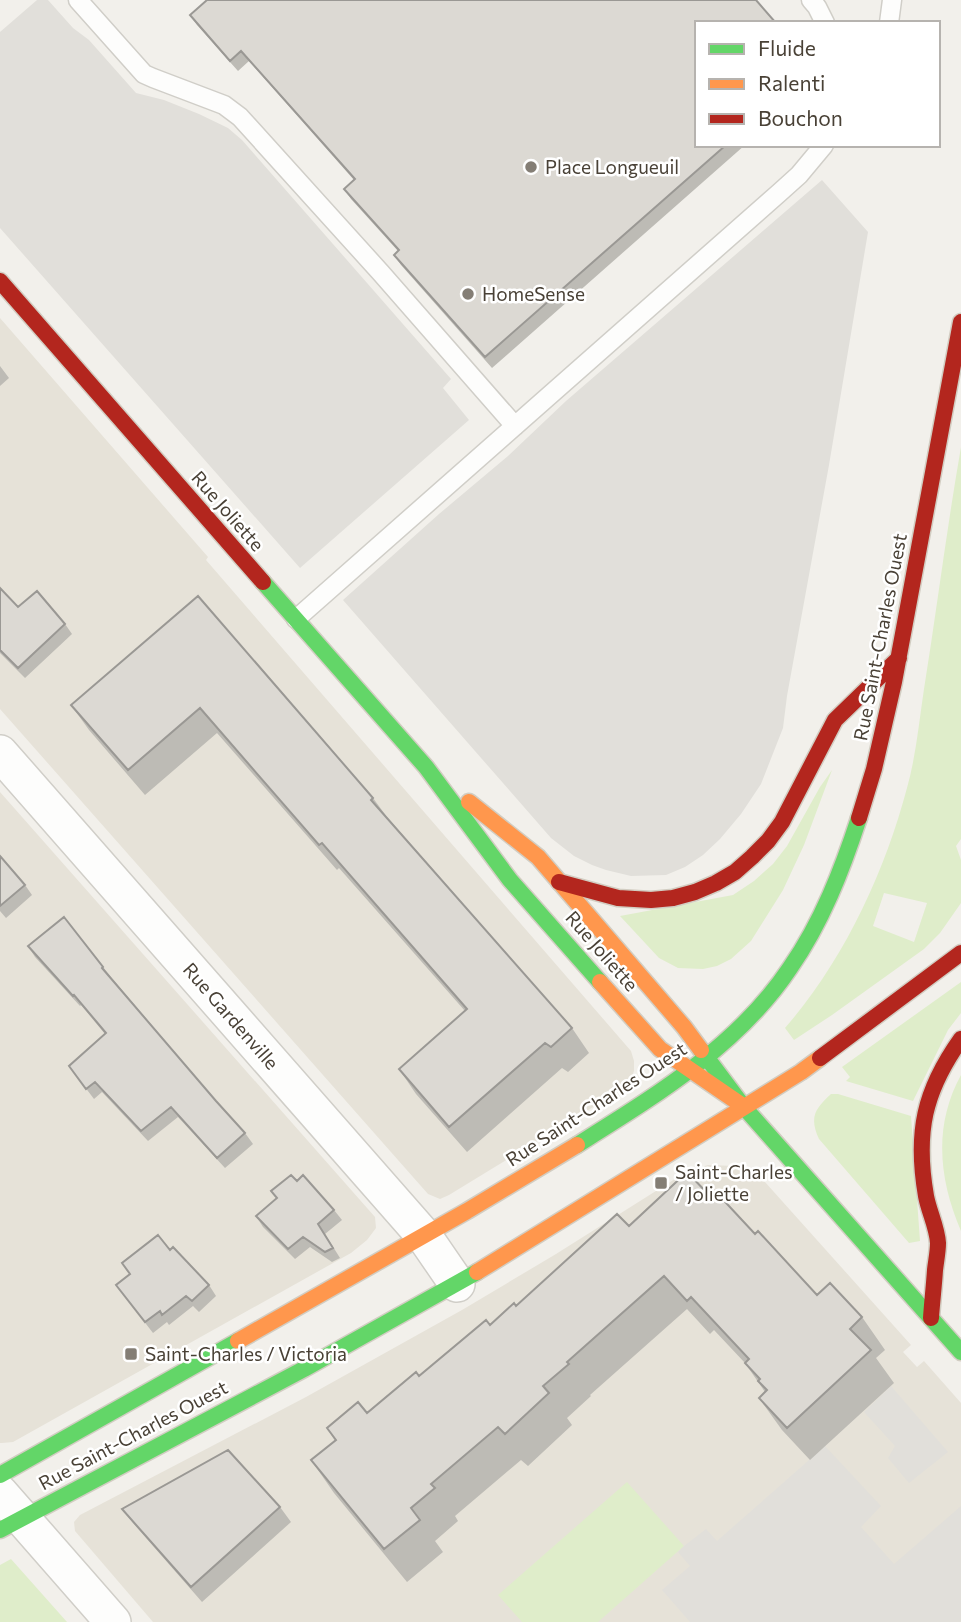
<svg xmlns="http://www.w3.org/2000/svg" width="961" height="1622" font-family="Commissioner,sans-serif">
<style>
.residential{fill:#e6e2d8}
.green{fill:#dfedca;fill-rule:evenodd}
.parking{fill:#e1dfda}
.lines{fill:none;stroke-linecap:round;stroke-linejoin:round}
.lane-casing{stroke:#d0cec8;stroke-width:21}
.street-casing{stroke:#d0cec8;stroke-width:38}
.fast-casing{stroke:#d2cdc2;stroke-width:19}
.slow-casing{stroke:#d2cdc2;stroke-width:19}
.jam-casing{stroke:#d2cdc2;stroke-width:19}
.lane{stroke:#fdfdfc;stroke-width:18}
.street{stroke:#fdfdfc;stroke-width:35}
.fast{stroke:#63d668;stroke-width:16}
.slow{stroke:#ff974d;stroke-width:16}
.jam{stroke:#b3261e;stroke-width:16}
.wall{fill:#bdbbb5}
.building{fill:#dcd9d3;stroke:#9a9894;stroke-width:2}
.poi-dot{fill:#847e75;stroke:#fff;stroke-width:2.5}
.labels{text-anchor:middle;stroke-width:5;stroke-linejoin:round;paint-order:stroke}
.poi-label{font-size:19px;fill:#494136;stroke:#fff;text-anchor:start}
.street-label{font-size:19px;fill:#494136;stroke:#fff}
</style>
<rect width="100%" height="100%" fill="#f2f0eb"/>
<path class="residential" d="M 0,318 L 208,557 L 206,560 L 631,1051 L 634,1061 L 634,1071 L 631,1079 L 626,1087 L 449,1195 L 440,1199 L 428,1194 L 0,709 Z
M 0,792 L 375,1217 L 376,1228 L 367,1240 L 351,1253 L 13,1442 L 2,1443 L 0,1443 Z
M 708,1165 L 735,1166 L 756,1174 L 765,1182 L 911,1345 L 903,1352 L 917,1367 L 924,1361 L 961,1403 L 961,1622 L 153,1622 L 75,1531 L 74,1522 L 80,1515 L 306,1397 L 462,1310 L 556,1254 L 686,1172 Z"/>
<path class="green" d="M 961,447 L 961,839 L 956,846 L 961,860 L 961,903 L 940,933 L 924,949 L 832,1015 L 794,1040 L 785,1028 C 844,960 884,874 907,788 C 916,756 919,722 924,689 C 937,608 947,527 961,447 ZM 884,893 L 927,903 L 914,942 L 873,926 Z
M 832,770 L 804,845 L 783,890 L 751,941 L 731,959 L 717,966 L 703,969 L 678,968 L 659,958 L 620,916 L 733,895 L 754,881 L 773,864 L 787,846 L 820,787 Z
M 961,982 L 961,1013 L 948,1030 L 913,1101 L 846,1081 L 850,1077 L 842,1067 Z
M 961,1075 L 961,1231 C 939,1180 933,1126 961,1075 Z
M 831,1094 L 838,1094 L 911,1116 L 920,1241 L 909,1243 L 819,1139 C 809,1117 815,1109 831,1094 Z
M 627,1482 L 684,1546 L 598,1622 L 522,1622 L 498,1595 Z
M 11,1559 L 67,1622 L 0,1622 L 0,1565 Z"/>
<path class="parking" d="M 37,0 L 48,0 L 73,28 L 89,40 L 136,93 L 164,100 L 199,114 L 228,128 L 242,140 L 451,379 L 443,388 L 469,420 L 300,568 L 0,228 L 0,32 Z
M 822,180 L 868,232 L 829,465 L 787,696 L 783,728 L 761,784 L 741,814 L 720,839 L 703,855 L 685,867 L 666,875 L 631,876 L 606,870 L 592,865 L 574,856 L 551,838 L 343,600 L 439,514 L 508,456 L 566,401 Z
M 891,1386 L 948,1452 L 909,1483 L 888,1458 L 895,1446 L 864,1412 Z
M 825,1446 L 881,1506 L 861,1527 L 894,1564 L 961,1506 L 961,1621 L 960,1622 L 690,1622 L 662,1590 L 690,1566 L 678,1552 L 684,1546 L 706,1529 L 717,1541 Z"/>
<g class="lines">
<g class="lane-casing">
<path id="lane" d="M 78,0 L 144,74 L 153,78 L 224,105 L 240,117 L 381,273 L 515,426
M 811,0 L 817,7 L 825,23
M 889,23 L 892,0
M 296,619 L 779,193 L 799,175 L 824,145"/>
</g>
<g class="street-casing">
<path id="street" d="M 0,753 L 424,1236 L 457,1284
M 0,1493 L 113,1622"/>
</g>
<g class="fast-casing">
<path id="fast" d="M 263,582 L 426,767 L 510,880 L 600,982
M 701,1050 L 743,1106 L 961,1352
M 577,1145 C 655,1096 738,1046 790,968 C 822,922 842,870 859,818
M 0,1475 L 238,1341
M 0,1530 L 304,1369 L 477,1272"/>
</g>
<g class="slow-casing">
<path id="slow" d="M 469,802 L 538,857 L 684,1027 L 701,1050
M 600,982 L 660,1049 L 743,1106
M 477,1272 L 801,1072 L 820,1058
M 238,1341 L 467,1211 L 577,1145"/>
</g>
<g class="jam-casing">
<path id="jam" d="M 0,281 L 263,582
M 859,818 L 874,769 L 894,682 L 961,322
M 559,882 L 618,898 L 651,900 L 673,898 L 695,892 L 716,883 L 735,872 L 752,857 L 768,841 L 782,822 L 835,720 L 899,658
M 820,1058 L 961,953
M 931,1318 C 932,1302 934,1286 935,1270 C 936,1261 938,1252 938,1243 C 937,1227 929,1212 926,1196 C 915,1133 924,1091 961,1039"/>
</g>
<use href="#lane" class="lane"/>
<use href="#street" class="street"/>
<use href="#fast" class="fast"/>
<use href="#slow" class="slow"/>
<use href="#jam" class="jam"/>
</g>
<path class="wall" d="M 190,15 L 697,145 L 745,145 L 492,368 L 401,265 L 394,255 L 398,251 L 351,199 L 344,189 L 354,180 L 249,61 L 238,71 L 197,25 Z
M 0,366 L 9,378 L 0,386 Z
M 0,588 L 18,607 L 65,624 L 72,634 L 25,678 L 0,653 Z
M 198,596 L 373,798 L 387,817 L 572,1028 L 589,1053 L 568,1072 L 562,1068 L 467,1152 L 416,1094 L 399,1069 L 465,1011 L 339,868 L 337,870 L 217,733 L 145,795 L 89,730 L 71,705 Z
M 0,856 L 25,885 L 32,895 L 6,918 L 0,911 Z
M 28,946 L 103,967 L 111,977 L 216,1101 L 245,1133 L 253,1144 L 225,1168 L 178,1117 L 148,1141 L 102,1092 L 94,1099 L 69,1066 L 105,1034 L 81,1005 L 80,1006 L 35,957 Z
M 297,1181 L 334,1210 L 342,1220 L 325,1234 L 340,1258 L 332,1262 L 310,1247 L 295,1259 L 263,1227 L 256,1216 L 277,1198 L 271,1191 Z
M 710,1196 L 755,1234 L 817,1295 L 862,1317 L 885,1350 L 876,1358 L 894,1383 L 810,1460 L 782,1430 L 759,1398 L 765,1392 L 745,1363 L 714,1330 L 710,1334 L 687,1309 L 590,1395 L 591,1396 L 567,1418 L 572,1425 L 528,1466 L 521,1460 L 455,1516 L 458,1521 L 435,1541 L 443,1552 L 407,1582 L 334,1493 L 311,1460 L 335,1441 L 327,1428 L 367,1413 L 629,1226 Z
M 170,1250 L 209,1285 L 216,1296 L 199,1312 L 193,1306 L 169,1325 L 167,1322 L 153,1333 L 116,1285 Z
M 280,1507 L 291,1522 L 202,1602 L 133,1523 L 122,1509 Z"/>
<path class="building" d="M 207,0 L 756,0 L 776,23 L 697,23 L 697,145 L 726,145 L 485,357 L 394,255 L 399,250 L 344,189 L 355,179 L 241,51 L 230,61 L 190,15 Z
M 0,588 L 18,607 L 37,591 L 65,624 L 18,668 L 0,650 Z
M 198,596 L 373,798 L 371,800 L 572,1028 L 551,1047 L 545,1043 L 449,1127 L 399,1069 L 467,1009 L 322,843 L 319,845 L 200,708 L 128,770 L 71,705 Z
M 0,856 L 25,885 L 0,906 Z
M 64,917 L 103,967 L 102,968 L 216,1101 L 245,1133 L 217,1158 L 171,1107 L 141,1131 L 95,1082 L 86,1089 L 69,1066 L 106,1033 L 74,995 L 73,996 L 28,946 Z
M 687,1172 L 710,1196 L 715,1191 L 755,1234 L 758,1231 L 817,1295 L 830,1283 L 862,1317 L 850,1329 L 871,1350 L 787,1428 L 759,1398 L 767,1390 L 758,1381 L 760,1379 L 745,1363 L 749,1359 L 691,1297 L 687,1301 L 664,1276 L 567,1362 L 569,1364 L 543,1386 L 549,1393 L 505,1434 L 498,1427 L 431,1484 L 435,1488 L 411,1508 L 420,1520 L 384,1549 L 311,1460 L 336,1440 L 327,1428 L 358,1402 L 367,1413 L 416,1372 L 419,1376 L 486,1320 L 490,1325 L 514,1303 L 516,1306 L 617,1214 L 629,1226 Z
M 291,1175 L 297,1181 L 303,1175 L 334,1210 L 318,1224 L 333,1248 L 325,1252 L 303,1237 L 288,1249 L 256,1216 L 277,1198 L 271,1191 Z
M 158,1235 L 170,1250 L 173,1247 L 209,1285 L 192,1301 L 186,1296 L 162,1315 L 160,1311 L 145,1322 L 116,1285 L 130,1274 L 122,1263 Z
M 228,1450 L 280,1507 L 191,1587 L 122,1509 Z"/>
<g class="poi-dot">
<circle cx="531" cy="167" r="7"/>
<circle cx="468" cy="294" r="7"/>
<rect x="654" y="1176" width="14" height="14" rx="3.5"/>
<rect x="124" y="1347" width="14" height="14" rx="3.5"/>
</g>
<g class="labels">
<g class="poi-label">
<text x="545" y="174">Place Longueuil</text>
<text x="482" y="301">HomeSense</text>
<text x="675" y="1179">Saint-Charles<tspan x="675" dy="22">/ Joliette</tspan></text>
<text x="145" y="1361">Saint-Charles / Victoria</text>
</g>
<g class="street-label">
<text transform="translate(228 511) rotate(49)" y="7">Rue Joliette</text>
<text transform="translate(880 637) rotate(-79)" y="7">Rue Saint-Charles Ouest</text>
<text transform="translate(602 951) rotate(49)" y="7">Rue Joliette</text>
<text transform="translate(231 1016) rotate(49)" y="7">Rue Gardenville</text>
<text transform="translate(596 1104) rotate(-33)" y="7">Rue Saint-Charles Ouest</text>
<text transform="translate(133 1435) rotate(-28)" y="7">Rue Saint-Charles Ouest</text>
</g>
</g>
<rect x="695" y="21" width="245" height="126" fill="#ffffff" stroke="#b6b3af" stroke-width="2"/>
<rect x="709" y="44" width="35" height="10" fill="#63d668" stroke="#b6b3af" stroke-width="2"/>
<text x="758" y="56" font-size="21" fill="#494136">Fluide</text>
<rect x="709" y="79" width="35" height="10" fill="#ff974d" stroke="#b6b3af" stroke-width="2"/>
<text x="758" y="91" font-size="21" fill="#494136">Ralenti</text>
<rect x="709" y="114" width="35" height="10" fill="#b3261e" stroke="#b6b3af" stroke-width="2"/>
<text x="758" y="126" font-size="21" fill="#494136">Bouchon</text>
</svg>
